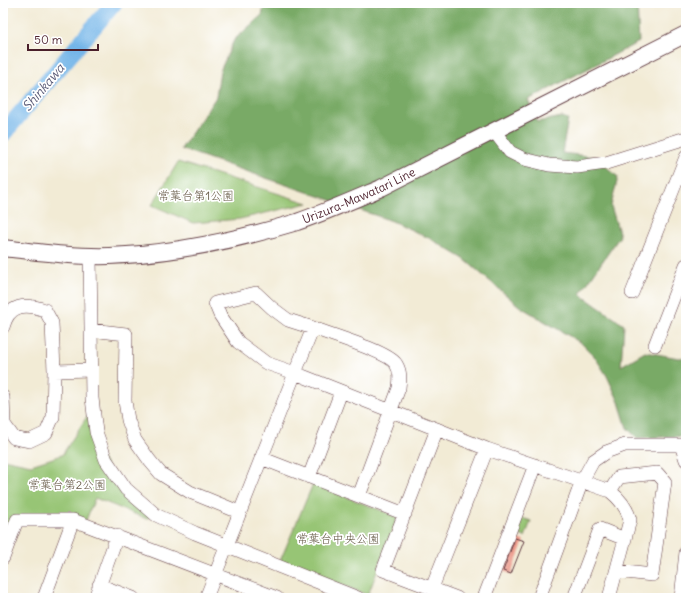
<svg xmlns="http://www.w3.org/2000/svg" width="689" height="601" font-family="Delius,'Klee One',sans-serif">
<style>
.green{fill:#97c574;stroke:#707250}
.forest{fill:#79aa66;stroke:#626448}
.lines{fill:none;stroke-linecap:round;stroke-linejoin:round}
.river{stroke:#73b5e8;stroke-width:17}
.building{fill:#eb9586}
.minor-casing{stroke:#633e44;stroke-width:14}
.major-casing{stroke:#633e44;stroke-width:18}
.minor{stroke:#fff;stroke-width:13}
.major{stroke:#fff;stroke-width:16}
.labels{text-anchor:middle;stroke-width:3.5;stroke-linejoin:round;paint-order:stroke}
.street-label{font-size:12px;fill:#4a1f2b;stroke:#fff}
.park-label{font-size:12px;fill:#655945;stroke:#fff}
.water-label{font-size:13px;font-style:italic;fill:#5a5b77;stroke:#fff}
</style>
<rect width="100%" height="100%" fill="#fff"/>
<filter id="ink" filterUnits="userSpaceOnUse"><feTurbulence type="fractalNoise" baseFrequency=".025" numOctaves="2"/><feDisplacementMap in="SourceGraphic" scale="8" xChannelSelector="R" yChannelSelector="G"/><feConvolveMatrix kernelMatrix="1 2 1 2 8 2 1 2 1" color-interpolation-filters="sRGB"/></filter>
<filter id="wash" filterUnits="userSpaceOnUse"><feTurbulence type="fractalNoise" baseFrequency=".012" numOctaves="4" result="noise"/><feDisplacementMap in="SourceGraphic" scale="16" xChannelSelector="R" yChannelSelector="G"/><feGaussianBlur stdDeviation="0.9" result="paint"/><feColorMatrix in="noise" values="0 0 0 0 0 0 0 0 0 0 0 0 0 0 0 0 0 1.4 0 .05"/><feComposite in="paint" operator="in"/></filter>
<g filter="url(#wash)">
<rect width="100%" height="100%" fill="#f2ebd5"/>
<path class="green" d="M 178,162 L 308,203 L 240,219 L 193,223 L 152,205 Z
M 88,415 L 92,443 L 123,492 L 151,515 L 147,519 L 95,498 L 86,520 L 15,516 L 5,539 L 3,538 L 3,459 L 31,465 L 62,455 Z
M 313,484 L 398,517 L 368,595 L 280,561 Z
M 522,518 L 531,521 L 525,537 L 517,534 Z"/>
<path class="forest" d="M 265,3 L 637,3 L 639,42 L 528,100 L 537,122 L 562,117 L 568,119 L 562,153 L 595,157 L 618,177 L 611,206 L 620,236 L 580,294 L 624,325 L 621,366 L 645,352 L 679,358 L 686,357 L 686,436 L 637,438 L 627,428 L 619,402 L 607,376 L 595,357 L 581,343 L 519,306 L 464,259 L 429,238 L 392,221 L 181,149 L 216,97 L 220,71 L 234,40 L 262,15 Z"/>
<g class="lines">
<path class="river" d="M 3,134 L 114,3"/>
</g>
<g id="blocks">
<path class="building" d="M 515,538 L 524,541 L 511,574 L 503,571 Z"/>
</g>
</g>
<g filter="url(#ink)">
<use href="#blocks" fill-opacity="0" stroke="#633e44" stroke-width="1"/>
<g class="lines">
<g class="minor-casing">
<path id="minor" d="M 494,131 L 510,152 L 524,159 L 549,165 L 577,167 L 606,163 L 686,138
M 90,256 L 92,398 L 96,432 L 106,460 L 126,489 L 156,515 L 195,533 L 358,598
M 632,293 L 686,157
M 3,327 C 9,304 25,303 45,310 L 52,323 L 54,371 L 53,417 L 46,433 L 29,441 L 14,438 L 4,424 L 3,397
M 313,328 L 288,320 L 272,308 L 256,293 L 215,303 L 220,315 L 238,342 L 266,363 L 295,373 L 313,328 C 329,334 389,352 396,364 C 401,372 400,379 399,388 L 359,496
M 91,330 L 126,334 L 125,401 L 128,420 L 135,440 L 150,461 L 161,474 L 190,492 L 239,512
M 655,345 L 686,265
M 54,371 L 91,370
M 437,429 L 383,570 L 457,598
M 261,458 L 405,514
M 309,477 L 341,392
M 610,491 L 619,477 L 657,473 L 665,482 L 652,575 L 617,571
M 3,558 L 17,520 L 73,520
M 99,585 L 133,598
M 432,588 L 487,449
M 44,598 L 73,520 L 277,598
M 95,598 L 117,536
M 206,598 L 295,373 L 487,449 L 610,491 C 620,499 627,507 630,520 L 609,598
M 484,598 L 535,465
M 539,598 L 582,481 L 593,461 L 606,452 L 625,445 L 681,445 L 686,460
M 574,598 L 600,529 L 625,539
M 681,598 L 686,552"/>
</g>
<g class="major-casing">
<g id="major">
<path id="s1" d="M 3,248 C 38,252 74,257 109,256 C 171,254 237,240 297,222 C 326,212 353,200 381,188 L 686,34"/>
</g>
</g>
<use href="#minor" class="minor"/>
<use href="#major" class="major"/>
</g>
</g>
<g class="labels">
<g class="street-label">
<text dy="4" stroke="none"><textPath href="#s1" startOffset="365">Urizura-Mawatari Line</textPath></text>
</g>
<g class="park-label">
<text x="196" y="200">常葉台第1公園</text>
<text x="67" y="489">常葉台第2公園</text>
<text x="338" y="543">常葉台中央公園</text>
</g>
<g class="water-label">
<text transform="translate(43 87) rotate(-50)" y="5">Shinkawa</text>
</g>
</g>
<rect width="689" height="601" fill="none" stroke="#fff" stroke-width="16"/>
<path d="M28 44v6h70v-6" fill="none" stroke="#4a1f2b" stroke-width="2"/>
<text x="34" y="44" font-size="12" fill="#4a1f2b" stroke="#ffffff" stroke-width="3" paint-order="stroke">50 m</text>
</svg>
